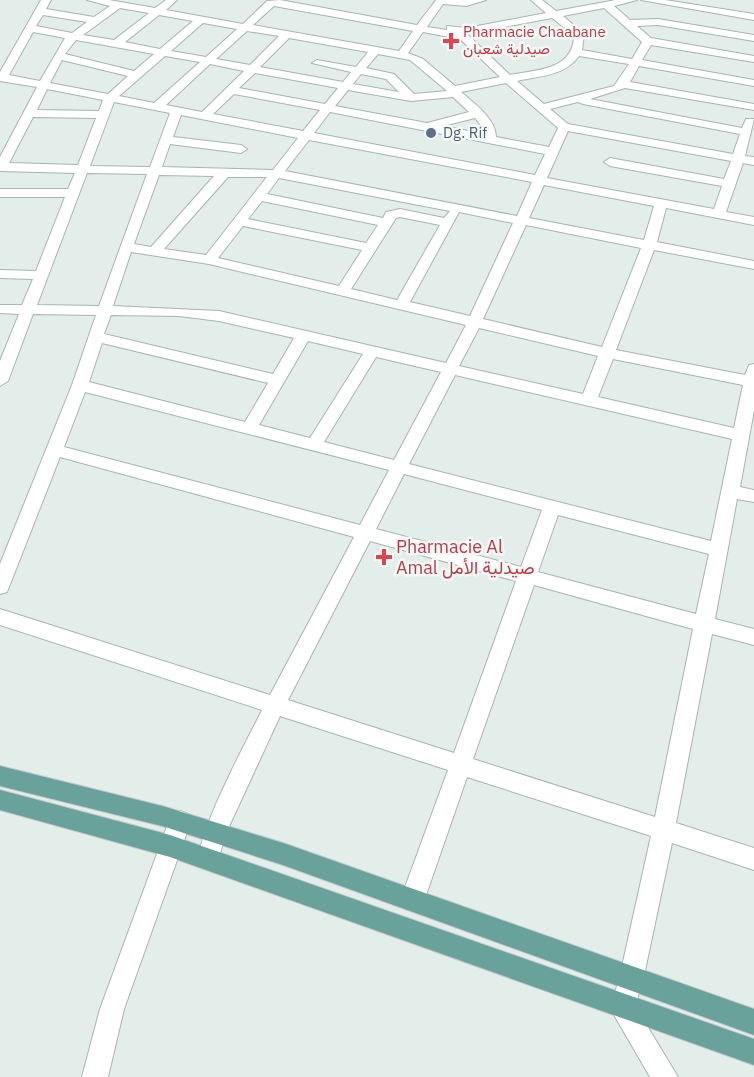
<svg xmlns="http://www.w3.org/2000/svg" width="754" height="1077" font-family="'IBM Plex Sans',Vazirmatn,sans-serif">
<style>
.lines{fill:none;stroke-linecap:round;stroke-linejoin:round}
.minor-casing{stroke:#a6b5b2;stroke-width:2}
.major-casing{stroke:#c1c9c8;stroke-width:2}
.minor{fill:#fff;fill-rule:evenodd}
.major{fill:#69a19b;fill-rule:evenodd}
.health-dot{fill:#e0444e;stroke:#f4f9f7;stroke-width:2}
.service-dot{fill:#5c6f8a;stroke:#f4f9f7;stroke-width:2}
.labels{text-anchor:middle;stroke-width:5;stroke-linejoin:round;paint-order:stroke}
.far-health-label{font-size:15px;fill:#be3a42;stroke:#f4f9f7;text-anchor:start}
.far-service-label{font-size:15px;fill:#4e5e75;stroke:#f4f9f7;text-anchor:start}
.health-label{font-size:18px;fill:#be3a42;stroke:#f4f9f7;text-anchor:start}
</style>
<rect width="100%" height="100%" fill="#e3edea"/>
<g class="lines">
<g class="minor-casing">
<path id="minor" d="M 41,0 L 51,0 L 46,9 L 94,17 L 110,6 L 87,0 L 109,0 L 155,8 L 166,0 L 177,0 L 166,10 L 243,24 L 267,1 L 280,0 L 417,25 L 436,0 L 486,0 L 466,6 L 443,4 L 427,27 L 447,30 L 447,26 L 467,28 L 546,13 L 531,0 L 542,0 L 556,11 L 616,0 L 637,0 L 614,6 L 630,20 L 658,19 L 754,35 L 754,41 L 658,25 L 637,26 L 651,38 L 754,56 L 754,62 L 651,45 L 642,60 L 754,80 L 754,86 L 639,66 L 630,82 L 754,104 L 754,110 L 625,88 L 590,99 L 742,128 L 746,119 L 754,119 L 745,156 L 754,157 L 754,165 L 743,163 L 726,212 L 754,217 L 754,225 L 666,208 L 657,242 L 754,261 L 754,269 L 654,250 L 616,350 L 745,375 L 749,365 L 754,364 L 754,410 L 740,487 L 754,490 L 754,502 L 737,499 L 715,619 L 754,629 L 754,645 L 712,634 L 676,823 L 754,848 L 754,870 L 672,843 L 643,980 L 635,1006 L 678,1077 L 650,1077 L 610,1008 L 619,980 L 651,836 L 467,777 L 425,898 L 421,906 L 413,909 L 405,906 L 401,898 L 448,770 L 280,716 L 226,833 L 216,867 L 208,870 L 200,867 C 190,844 249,737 262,710 L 0,625 L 0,609 L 270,695 L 354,537 L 60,457 L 9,587 L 7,592 L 0,594 L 0,564 L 72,385 L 96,315 L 33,314 L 8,381 L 0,386 L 0,361 L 19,314 L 0,313 L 0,305 L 22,305 L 33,279 L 0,278 L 0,270 L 36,271 L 65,197 L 0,197 L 0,189 L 68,189 L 75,173 L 0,171 L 0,157 L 37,87 L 0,81 L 0,72 ZM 274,6 L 413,31 L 399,51 L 253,25 ZM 120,8 L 149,13 L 114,40 L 83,35 ZM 604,8 L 642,42 L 632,59 L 582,50 L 584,34 L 563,16 ZM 43,15 L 87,22 L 72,33 L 36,26 ZM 159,15 L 193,21 L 160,49 L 125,42 ZM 552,18 L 574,35 C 574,70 536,70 510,75 L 467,34 ZM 203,23 L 237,29 L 206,57 L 171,51 ZM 247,31 L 279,36 L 250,65 L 216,59 ZM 33,32 L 65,38 L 40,81 L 9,75 ZM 423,32 L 460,39 L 500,77 L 455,86 L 423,59 L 408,53 ZM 289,38 L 368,52 L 356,67 L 317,60 L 312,63 L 351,72 L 343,82 L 260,67 ZM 76,40 L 154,54 L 134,71 L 65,54 ZM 378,54 L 410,60 L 447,91 L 414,94 L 394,74 L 366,68 ZM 165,56 L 200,62 L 154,103 L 119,96 ZM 579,56 L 629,64 L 614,86 L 544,104 L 517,81 C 539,76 565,76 579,56 ZM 62,60 L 128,76 L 108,94 L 50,83 ZM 210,64 L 244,71 L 202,112 L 166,105 ZM 255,73 L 338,88 L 325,104 L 239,88 ZM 361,74 L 386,79 L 399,92 L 353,84 ZM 506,83 L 558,128 L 549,147 L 496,137 C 496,119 474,103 461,92 ZM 47,89 L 103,100 L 99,111 L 37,110 ZM 348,90 L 411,101 L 453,97 L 469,112 L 427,123 L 335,106 ZM 234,94 L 320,110 L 303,131 L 213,114 ZM 114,102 L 170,113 L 150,167 L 90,166 ZM 578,102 L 583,104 L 740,134 L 733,154 L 568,124 L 550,109 ZM 330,112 L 545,154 L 535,175 L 314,133 ZM 181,115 L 298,138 L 273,170 L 162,167 L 170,144 L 241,153 L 247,149 L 241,145 L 173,137 ZM 33,117 L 96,118 L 78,165 L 9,163 ZM 475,118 L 484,129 L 484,134 L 443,126 ZM 568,131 L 731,161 L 724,179 L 610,158 L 604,162 L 610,166 L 722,186 L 714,209 L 547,178 ZM 309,140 L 532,182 L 517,216 L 285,171 ZM 87,173 L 147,174 L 99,306 L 37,305 ZM 159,175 L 214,176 L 151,247 L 134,244 ZM 228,177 L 267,177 L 206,255 L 164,249 ZM 279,178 L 450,211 L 444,218 L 400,209 L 386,212 L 383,218 L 267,194 ZM 544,185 L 654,206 L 644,240 L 529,218 ZM 262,201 L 378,225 L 366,243 L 248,219 ZM 459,212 L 513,223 L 470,316 L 410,302 ZM 400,217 L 440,225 L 397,300 L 351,289 L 396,218 ZM 526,225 L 641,248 L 602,347 L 483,319 ZM 243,226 L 362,250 L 339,286 L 218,258 ZM 131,252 L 209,264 L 466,325 L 446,363 L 219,311 L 113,306 ZM 111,315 L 179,316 L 219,321 L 294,338 L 273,374 L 104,334 ZM 479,328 L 598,356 L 583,394 L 459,366 ZM 308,341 L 363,354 L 310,438 L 259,425 ZM 102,343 L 268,383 L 245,422 L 89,382 ZM 376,357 L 441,372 L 394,460 L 324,442 ZM 613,359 L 743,385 L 734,428 L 598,397 ZM 455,375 L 732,439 L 711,541 L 409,464 ZM 85,392 L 389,470 L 360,525 L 64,447 ZM 404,474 L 542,510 L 521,567 L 376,529 ZM 558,515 L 709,554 L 696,614 L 538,572 ZM 370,541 L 516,581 L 454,753 L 288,700 ZM 534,585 L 693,629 L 655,817 L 473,759 Z
M 641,0 L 665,0 L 754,14 L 754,20 Z
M 180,811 L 188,814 L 191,821 L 124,1009 L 108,1077 L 82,1077 L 100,1009 L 169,821 L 172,814 Z"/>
</g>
<g class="major-casing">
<path id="major" d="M 0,766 L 162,806 L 283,843 L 754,1009 L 754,1035 L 283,865 L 162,826 L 0,786 Z
M 0,790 L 170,835 L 754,1039 L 754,1065 L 170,857 L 0,810 Z"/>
</g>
<use href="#minor" class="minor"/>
<use href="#major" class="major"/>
</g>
<g class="health-dot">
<path d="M448 32h6v6h6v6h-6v6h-6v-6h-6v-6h6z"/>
<path d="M381 548h6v6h6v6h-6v6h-6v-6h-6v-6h6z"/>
</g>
<circle class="service-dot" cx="431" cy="133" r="6"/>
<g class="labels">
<g class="far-health-label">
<text x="463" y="37">Pharmacie Chaabane<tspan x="463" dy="17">صيدلية شعبان</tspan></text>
</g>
<g class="far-service-label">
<text x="443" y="138">Dg. Rif</text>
</g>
<g class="health-label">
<text x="396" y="553">Pharmacie Al<tspan x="396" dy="21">Amal صيدلية الأمل</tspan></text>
</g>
</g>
</svg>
